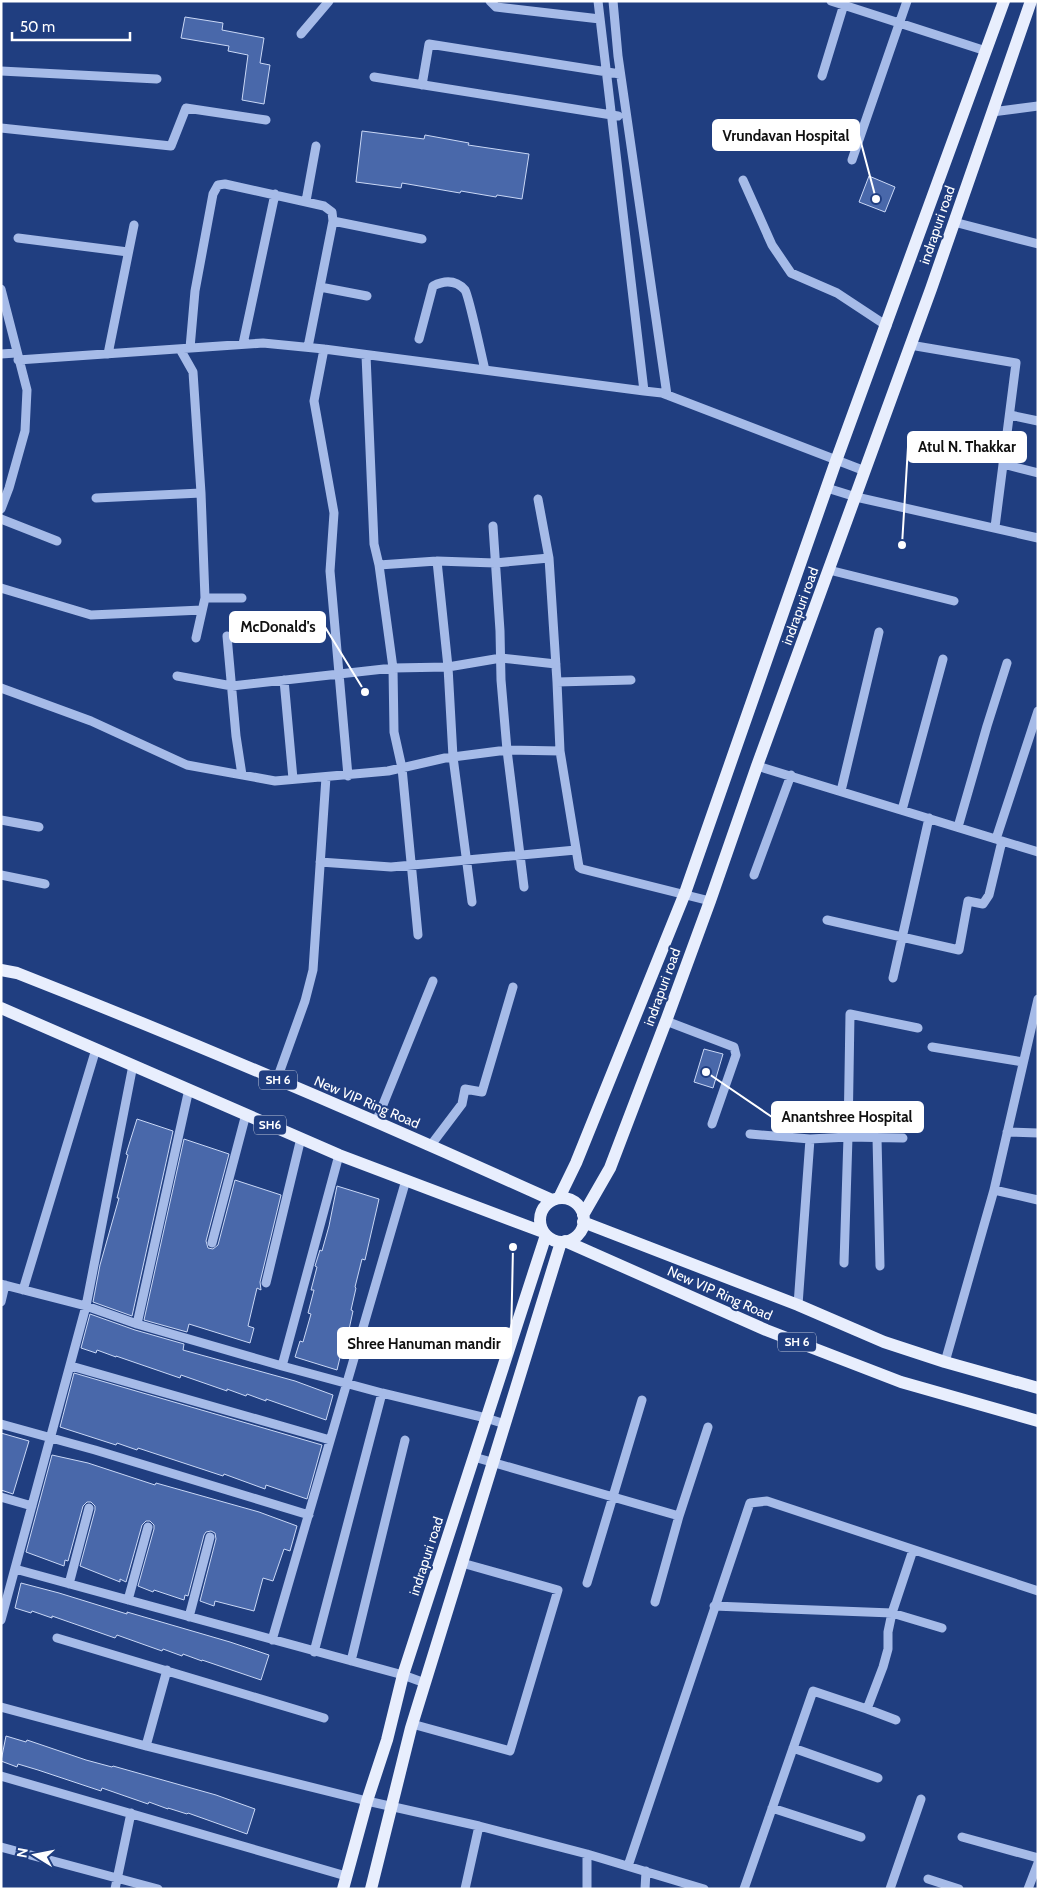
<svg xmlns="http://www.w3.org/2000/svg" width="1039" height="1890" font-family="Cabin,sans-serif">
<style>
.building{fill:#4968aa;stroke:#cad8f6}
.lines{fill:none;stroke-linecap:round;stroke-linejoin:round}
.minor{stroke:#a6bbe8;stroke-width:9}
.major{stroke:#e8eefd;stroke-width:12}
.labels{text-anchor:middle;stroke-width:4;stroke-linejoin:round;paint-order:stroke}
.shield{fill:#203e80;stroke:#bcc5d9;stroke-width:1}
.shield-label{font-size:12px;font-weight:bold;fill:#fff}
.street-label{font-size:14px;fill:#fff;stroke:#203e80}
.leader{fill:none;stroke:#fff;stroke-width:2}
.callout-dot{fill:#fff;stroke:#203e80;stroke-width:2}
.callout{fill:#fff;stroke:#fff;stroke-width:2}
.callout-label{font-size:15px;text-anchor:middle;font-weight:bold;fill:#111}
</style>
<rect width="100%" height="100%" fill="#203e80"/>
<path class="building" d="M 185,17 L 223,23 L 222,30 L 264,38 L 260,63 L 270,65 L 264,104 L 242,100 L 248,55 L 228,51 L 229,46 L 181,38 Z
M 362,131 L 424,139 L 425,135 L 469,143 L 468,145 L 529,154 L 522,199 L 497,195 L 496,197 L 461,191 L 460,193 L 402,183 L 401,188 L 356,182 Z
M 869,176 L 895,187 L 885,212 L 859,202 Z
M 704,1049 L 723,1054 L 713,1088 L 694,1082 Z
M 137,1119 L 173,1131 L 132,1316 L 93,1302 L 100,1265 L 119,1198 L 117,1198 L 128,1155 L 126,1154 Z
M 184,1139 L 229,1154 L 206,1241 L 208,1248 L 213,1249 L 218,1245 L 235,1180 L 281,1195 L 260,1282 L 261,1290 L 257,1288 L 248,1326 L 254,1328 L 250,1343 L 189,1324 L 187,1332 L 144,1320 Z
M 337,1186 L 379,1199 L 365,1260 L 362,1259 L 355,1287 L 356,1288 L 351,1310 L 353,1311 L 348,1334 L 350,1335 L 347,1351 L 342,1349 L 337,1370 L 295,1357 L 300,1341 L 303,1342 L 311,1314 L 308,1313 L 314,1290 L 311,1290 L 317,1267 L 315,1266 L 320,1250 L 322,1251 L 329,1226 Z
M 90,1314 L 135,1330 L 184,1344 L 183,1350 L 295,1381 L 333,1395 L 326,1420 L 266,1399 L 266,1401 L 247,1394 L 246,1396 L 227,1389 L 227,1391 L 181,1375 L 180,1378 L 116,1356 L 116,1357 L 97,1350 L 96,1353 L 81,1348 Z
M 74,1373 L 322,1445 L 307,1499 L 266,1485 L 265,1489 L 224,1474 L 223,1476 L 138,1448 L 137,1450 L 117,1443 L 116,1445 L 60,1427 Z
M 1,1433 L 29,1441 L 13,1494 L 1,1490 Z
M 52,1455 L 88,1463 L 155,1485 L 156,1483 L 259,1512 L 297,1526 L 290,1551 L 284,1549 L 273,1581 L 263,1578 L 254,1611 L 215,1601 L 214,1606 L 200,1601 L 216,1539 L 215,1533 L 211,1531 L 206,1532 L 204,1535 L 188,1596 L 185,1595 L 184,1600 L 154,1590 L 153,1592 L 138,1586 L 154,1529 L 154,1525 L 150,1521 L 146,1521 L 142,1525 L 126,1582 L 120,1579 L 120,1582 L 80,1566 L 95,1510 L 95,1506 L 91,1502 L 87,1502 L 83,1506 L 68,1561 L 65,1560 L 64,1566 L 26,1552 Z
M 21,1583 L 59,1593 L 127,1614 L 127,1612 L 230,1642 L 269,1655 L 261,1680 L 202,1660 L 202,1661 L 183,1654 L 182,1656 L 163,1649 L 162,1651 L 117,1635 L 115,1638 L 52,1616 L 52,1618 L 32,1611 L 31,1613 L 15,1608 Z
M 6,1736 L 26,1742 L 27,1740 L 86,1760 L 112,1767 L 113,1766 L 216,1795 L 255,1809 L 247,1834 L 188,1813 L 187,1814 L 168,1808 L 168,1809 L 149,1802 L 148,1804 L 102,1788 L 101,1791 L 38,1770 L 18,1764 L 17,1767 L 1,1761 Z"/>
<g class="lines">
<path class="minor" d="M 490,1 L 496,7 L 600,19
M 598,1 L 644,391
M 613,1 L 618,56 L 667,395
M 831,1 L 986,51
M 301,34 L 329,1
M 1,71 L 157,79
M 822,76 L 845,1
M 374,77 L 618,116
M 422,85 L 429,44 L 620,74
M 992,112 L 1038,106
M 1,128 L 171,146 L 186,108 L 266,120
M 852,160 L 907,1
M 743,180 L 772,245 L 791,273 L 837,293 L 887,326
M 306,201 L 316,146
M 954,222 L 1038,244
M 18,238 L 128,252
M 320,287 L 367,296
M 1,289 L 27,390 L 25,431 L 9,488 L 1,509
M 419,339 L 433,286 C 445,280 456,280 465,290 C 469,296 482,358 485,370
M 243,344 L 275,194
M 910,345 L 1016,363 L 995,527
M 308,347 L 333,221 L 422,239
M 190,348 L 195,291 L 213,194 L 218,185 L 225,184 L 324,206 L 332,212 L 333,221
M 180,349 L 193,372 L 201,493 L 205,598 L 196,638
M 324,349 L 314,401 L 334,513 L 330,571 L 348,776
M 1,354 L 16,353
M 108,354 L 134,225
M 366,355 L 374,544 L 379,565
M 18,360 L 263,343 L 324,349 L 644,391 L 662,393 L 865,471
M 1010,415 L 1038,421
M 1003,464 L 1038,473
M 827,488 L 856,497 L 1038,538
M 96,498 L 201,493
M 538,499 L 549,558 L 557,682
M 1,519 L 57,541
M 493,526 L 500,631 L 501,680 L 507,750 L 524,887
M 437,561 L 448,667 L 393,668 L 379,565 L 437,561 L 495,563 L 549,558
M 829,570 L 954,601
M 1,588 L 91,615 L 202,610
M 205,598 L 242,598
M 227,636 L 236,736 L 242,775
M 177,676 L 232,686 L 393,668 L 394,732 L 402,768 L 418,935
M 284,680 L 293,779
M 1,688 L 91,721 L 187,765 L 275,781 L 388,771 L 445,758 L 507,750 L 560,751 L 557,682 L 631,680
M 560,751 L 579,867 L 582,869 L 710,901
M 757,766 L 1038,852
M 841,791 L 879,632
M 902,810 L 943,659
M 1,820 L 39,827
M 958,827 L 987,726 L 1007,663
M 996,839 L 1038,711
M 320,862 L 391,867 L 576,850
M 1,875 L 45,884
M 754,875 L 791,775
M 472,902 L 453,757 L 448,667 L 501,658 L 556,664
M 827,920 L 959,950 L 968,901 L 983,904 L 989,895 L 1002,841
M 893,978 L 929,818
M 666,1021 L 734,1047 L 736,1055 L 712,1124
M 932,1047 L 1023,1062
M 277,1079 L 305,1001 L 313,970 L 326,777
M 376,1122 L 433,981
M 1007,1132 L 1038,1133
M 750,1134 L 810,1139
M 877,1138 L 880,1266
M 431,1145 L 462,1104 L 465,1089 L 482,1092 L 513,987
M 994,1190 L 1038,1200
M 212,1243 L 246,1114
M 844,1263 L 848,1137 L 903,1138
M 266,1283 L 301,1138
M 1,1284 L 86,1306 L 137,1324 L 282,1366 L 382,1393 L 486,1418 L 505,1424
M 23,1290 L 96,1049
M 1,1302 L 5,1285
M 798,1305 L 810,1139 L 848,1137 L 850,1014 L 918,1028
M 137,1324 L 189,1089
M 945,1362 L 994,1190 L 1038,999
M 71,1366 L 330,1440
M 282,1366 L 339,1155
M 1,1424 L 95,1450 L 309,1515
M 474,1457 L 679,1516 L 655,1602
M 1,1497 L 32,1506
M 679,1516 L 708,1427
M 15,1569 L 403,1675 L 425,1683
M 587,1583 L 642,1400
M 69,1584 L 89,1508
M 128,1600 L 148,1527
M 714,1606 L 892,1613 L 942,1628
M 189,1617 L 210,1537
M 1,1620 L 86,1306 L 133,1065
M 57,1638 L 324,1718
M 272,1640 L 406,1180
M 314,1652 L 382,1393
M 351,1661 L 405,1440
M 1,1707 L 146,1746 L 367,1801 L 479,1826 L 587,1854 L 704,1889
M 867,1709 L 896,1720
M 412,1724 L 510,1751 L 558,1590 L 462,1563
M 146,1746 L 167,1670
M 793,1748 L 878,1778
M 1,1776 L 346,1876
M 772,1808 L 861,1837
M 962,1837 L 1038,1858
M 1,1847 L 158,1889
M 628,1866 L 750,1503 L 767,1501 L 1038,1591
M 928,1879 L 959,1889
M 115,1889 L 131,1813
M 465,1889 L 479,1826
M 587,1889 L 587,1854
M 645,1889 L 646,1871
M 744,1889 L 813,1691 L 867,1709 L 883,1667 L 888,1649 L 888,1632 L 892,1613 L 913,1550
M 890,1889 L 921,1799
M 1028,1889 L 1038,1863"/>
<path class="major" d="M 1,970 L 17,973 C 198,1044 375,1120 552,1200
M 1,1008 L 339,1155 L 543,1232
M 559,1198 L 576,1163 L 685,893 L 836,461 L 1004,1
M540 1220a22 22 0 1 1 44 0a22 22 0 1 1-44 0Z
M 583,1215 L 610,1168 L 666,1021 L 710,901 L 757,766 L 931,289 L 1031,1
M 583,1222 L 798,1305 L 884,1342 L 945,1362 L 1038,1388
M 565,1241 L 766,1330 L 901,1382 L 1038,1421
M 343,1889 L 367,1801 L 387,1740 L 403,1675 L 546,1235
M 371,1889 L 411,1728 L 561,1242"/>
</g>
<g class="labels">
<g class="shield">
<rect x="259" y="1070.5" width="38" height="19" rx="4"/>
<rect x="254" y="1115.5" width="32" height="19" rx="4"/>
<rect x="778" y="1332.5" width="38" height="19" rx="4"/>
</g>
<g class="shield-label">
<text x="278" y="1084">SH 6</text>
<text x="270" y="1129">SH6</text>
<text x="797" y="1346">SH 6</text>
</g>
<g class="street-label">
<text transform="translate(937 225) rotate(-71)" y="5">indrapuri road</text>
<text transform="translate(800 606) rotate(-70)" y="5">indrapuri road</text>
<text transform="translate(662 987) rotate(-70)" y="5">indrapuri road</text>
<text transform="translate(367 1102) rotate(23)" y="5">New VIP Ring Road</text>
<text transform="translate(720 1293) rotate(24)" y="5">New VIP Ring Road</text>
<text transform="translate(426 1556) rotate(-72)" y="5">indrapuri road</text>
</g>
</g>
<path class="leader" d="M876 199L859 135M902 545L908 447M365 692L325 627M706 1072L772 1117M513 1247L511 1343"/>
<g class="callout-dot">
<circle cx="876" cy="199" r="5"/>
<circle cx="902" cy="545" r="5"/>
<circle cx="365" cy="692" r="5"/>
<circle cx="706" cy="1072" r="5"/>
<circle cx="513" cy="1247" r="5"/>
</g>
<g class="callout">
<rect x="713" y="120" width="146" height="30" rx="5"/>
<rect x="908" y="432" width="118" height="30" rx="5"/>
<rect x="230" y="612" width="95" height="30" rx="5"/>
<rect x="772" y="1102" width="151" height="30" rx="5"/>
<rect x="338" y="1328" width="173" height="30" rx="5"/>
</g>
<g class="callout-label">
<text x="786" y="141">Vrundavan Hospital</text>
<text x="967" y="452">Atul N. Thakkar</text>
<text x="278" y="632">McDonald's</text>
<text x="847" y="1122">Anantshree Hospital</text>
<text x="424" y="1349">Shree Hanuman mandir</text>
</g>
<rect width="1039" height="1890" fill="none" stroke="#ffffff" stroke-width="5"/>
<g transform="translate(35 1855) rotate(280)" stroke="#203e80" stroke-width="4" paint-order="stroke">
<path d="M0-4L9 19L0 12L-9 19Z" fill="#ffffff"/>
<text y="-8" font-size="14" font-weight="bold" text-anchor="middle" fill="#ffffff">N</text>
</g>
<path d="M12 32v8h118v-8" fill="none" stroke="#ffffff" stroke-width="2.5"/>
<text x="20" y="32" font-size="15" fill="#ffffff" stroke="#203e80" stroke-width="4" paint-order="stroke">50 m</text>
</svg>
